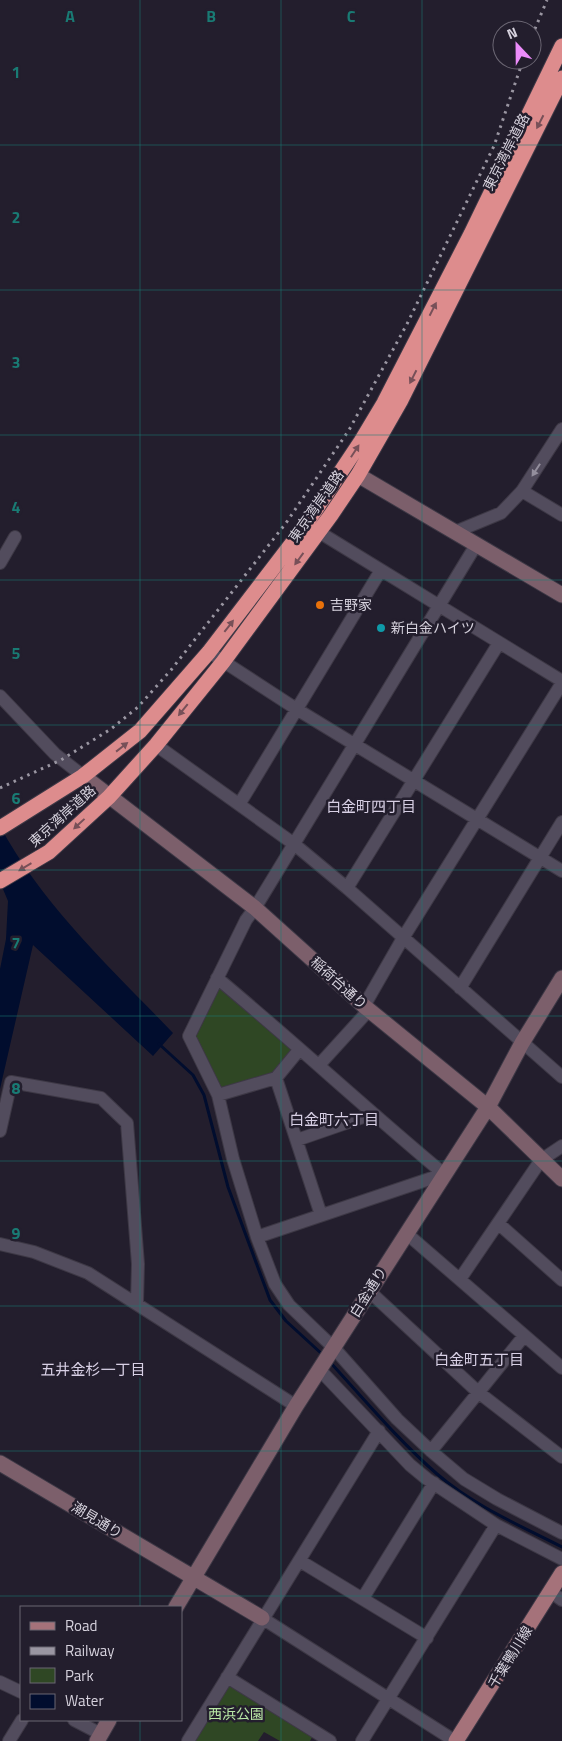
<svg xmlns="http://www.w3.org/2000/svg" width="562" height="1741" font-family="'Titillium Web','Noto Sans JP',sans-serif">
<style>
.green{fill:#2f4724}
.water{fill:#010d2e}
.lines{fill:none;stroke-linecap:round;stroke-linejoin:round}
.stream{stroke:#010d2e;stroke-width:3}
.street-casing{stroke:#3d3845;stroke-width:14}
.secondary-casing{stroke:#3d3845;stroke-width:17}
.primary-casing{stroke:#3d3845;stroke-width:17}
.highway-casing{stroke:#3d3845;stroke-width:17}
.street{stroke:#524c5d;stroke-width:12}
.secondary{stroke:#7c5f6b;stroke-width:15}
.primary{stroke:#a5727a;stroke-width:15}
.highway{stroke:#dd8c8d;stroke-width:15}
.rail{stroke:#9a96a2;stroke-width:3;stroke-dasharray:2.5 5;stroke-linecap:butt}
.oneway{fill:#775058}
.oneway2{fill:#948f9d}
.grid{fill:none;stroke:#197b74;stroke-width:1;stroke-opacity:0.55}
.food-dot{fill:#e8710a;stroke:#231e2d;stroke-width:2}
.culture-dot{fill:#0f9aa8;stroke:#231e2d;stroke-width:2}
.labels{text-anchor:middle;stroke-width:5;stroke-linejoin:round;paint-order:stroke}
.street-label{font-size:14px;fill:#d6d2dd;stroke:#231e2d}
.poi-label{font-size:14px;fill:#d6d2dd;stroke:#231e2d;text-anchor:start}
.park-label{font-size:14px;fill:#b9e7a6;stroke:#231e2d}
.neighbourhood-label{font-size:15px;fill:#d7cfe4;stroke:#231e2d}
.grid-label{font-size:16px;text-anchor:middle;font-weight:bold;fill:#197b74;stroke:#231e2d;stroke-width:5;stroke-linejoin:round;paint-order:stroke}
</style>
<rect width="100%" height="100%" fill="#231e2d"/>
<path class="green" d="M 217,978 L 299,1050 L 276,1078 L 218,1095 L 189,1036 Z
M 227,1677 L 315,1732 L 310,1741 L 280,1741 L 264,1732 L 258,1741 L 188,1741 Z"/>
<path class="water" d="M 0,826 C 43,906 111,968 173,1033 L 153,1056 L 33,945 L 0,1089 L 0,969 L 6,939 L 8,901 L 0,882 Z"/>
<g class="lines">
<path class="stream" d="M 159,1044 L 193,1075 L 204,1095 L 228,1187 L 270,1300 L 286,1321 L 323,1355
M 329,1361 C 364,1399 398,1440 437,1474 C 474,1506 519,1525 562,1547"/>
<g class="street-casing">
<path id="street" d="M 522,491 L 562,515
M 319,532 L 562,681
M 455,532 L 501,513 L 522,491 L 562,429
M 476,545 L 255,908 L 246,920 L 189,1036 L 218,1095 L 233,1159 L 257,1237 L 275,1284 L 289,1305 L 334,1348 L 397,1419 L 431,1451 L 464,1479 L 497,1499 L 562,1533
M 0,563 L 15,537
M 209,652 L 298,710 L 562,871
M 0,696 L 55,754 L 83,776
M 156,745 L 294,844 L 347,888 L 562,1077
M 240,803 L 381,570
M 347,888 L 499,643
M 217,978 C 294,1042 367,1110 444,1174
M 460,988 L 562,822
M 364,1006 L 403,938 L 562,683
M 319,1065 L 369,1010
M 276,1078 L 321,1215
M 218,1095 L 276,1078 L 299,1050
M 0,1131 L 11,1082 L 101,1098 L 127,1123 L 138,1264 L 137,1303
M 297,1140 L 372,1114
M 499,1224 L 562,1280
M 406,1233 L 562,1368
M 257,1237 L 444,1174
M 0,1244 L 34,1252 L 88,1273 L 296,1406
M 460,1279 L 541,1160 L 562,1146
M 369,1291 L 478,1392 L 562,1457
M 319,1369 L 410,1465 L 427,1479 L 496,1525 L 562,1559
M 431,1451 L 524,1336
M 300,1561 L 427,1638
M 551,1592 L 562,1600
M 363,1598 L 434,1483
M 262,1618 L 455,1741
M 227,1677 L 330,1741
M 0,1682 L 21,1692
M 74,1720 L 101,1734
M 9,1741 L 22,1720
M 188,1741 L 379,1431
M 362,1741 L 496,1525"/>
</g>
<g class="secondary-casing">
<path id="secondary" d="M 358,475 L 562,595
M 83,776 L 255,908 L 364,1006 L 488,1107 L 562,1179
M 0,1463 L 262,1618
M 176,1607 L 296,1406 L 488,1107 L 522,1043 L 562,978
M 97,1741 L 109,1720"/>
</g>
<g class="primary-casing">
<path id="primary" d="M 456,1741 L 562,1573"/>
</g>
<g class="highway-casing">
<path id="highway" d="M 0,828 L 83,776 L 140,731 L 209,652 L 300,533 L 360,443 L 384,403 L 471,234 L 562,46
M 0,881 L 49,852 L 109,797 L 156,745 L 223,662 L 331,515 L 358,475 L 401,400 L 562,78"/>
</g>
<use href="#street" class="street"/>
<use href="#secondary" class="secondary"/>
<use href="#primary" class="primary"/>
<use href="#highway" class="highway"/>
<path class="rail" d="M 532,36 L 547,0
M 0,788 L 61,760 L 111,729 L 138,707 L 171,670 L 286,523 L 349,430 L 407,324 L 494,146 L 523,60"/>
</g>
<defs><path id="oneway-solid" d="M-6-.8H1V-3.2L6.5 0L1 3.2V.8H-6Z" transform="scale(1.25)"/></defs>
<g class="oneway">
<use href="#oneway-solid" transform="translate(540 122) rotate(117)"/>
<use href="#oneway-solid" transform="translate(433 309) rotate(-63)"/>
<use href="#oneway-solid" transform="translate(413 377) rotate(117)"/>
<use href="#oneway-solid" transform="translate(355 451) rotate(-57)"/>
<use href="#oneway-solid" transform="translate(299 559) rotate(126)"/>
<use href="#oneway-solid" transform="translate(229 626) rotate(-52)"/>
<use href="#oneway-solid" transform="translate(183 710) rotate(129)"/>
<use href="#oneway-solid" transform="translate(122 747) rotate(-38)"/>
<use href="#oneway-solid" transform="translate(79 824) rotate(137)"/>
<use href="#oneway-solid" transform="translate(25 867) rotate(149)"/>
</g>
<use class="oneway2" href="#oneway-solid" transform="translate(536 470) rotate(123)"/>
<path class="grid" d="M 140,0 L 140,1607M 281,0 L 281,1741M 422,0 L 422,1741M 0,145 L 562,145M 0,290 L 562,290M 0,435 L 562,435M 0,580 L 562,580M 0,725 L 562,725M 0,870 L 562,870M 0,1016 L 562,1016M 0,1161 L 562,1161M 0,1306 L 562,1306M 0,1451 L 562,1451M 0,1596 L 562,1596M 140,1720 L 140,1741"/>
<circle class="food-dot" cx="320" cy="605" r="5"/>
<circle class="culture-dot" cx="381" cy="628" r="5"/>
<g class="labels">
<g class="street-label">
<text transform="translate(506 152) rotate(-63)" y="5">東京湾岸道路</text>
<text transform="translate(316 506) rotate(-55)" y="5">東京湾岸道路</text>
<text transform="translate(62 816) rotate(-42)" y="5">東京湾岸道路</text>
<text transform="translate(339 983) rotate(42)" y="5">稲荷台通り</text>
<text transform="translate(368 1292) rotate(-58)" y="5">白金通り</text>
<text transform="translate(97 1520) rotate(31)" y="5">潮見通り</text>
<text transform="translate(510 1657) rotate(-58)" y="5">千葉鴨川線</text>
</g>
<g class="poi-label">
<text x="330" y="610">吉野家</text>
<text x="391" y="633">新白金ハイツ</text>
</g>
<g class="park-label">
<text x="236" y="1719">西浜公園</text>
</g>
<g class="neighbourhood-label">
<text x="371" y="812">白金町四丁目</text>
<text x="334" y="1125">白金町六丁目</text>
<text x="479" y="1365">白金町五丁目</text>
<text x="93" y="1375">五井金杉一丁目</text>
</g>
</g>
<g class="grid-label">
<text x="70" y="22">A</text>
<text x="211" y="22">B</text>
<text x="351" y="22">C</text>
<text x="16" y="78">1</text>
<text x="16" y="223">2</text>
<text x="16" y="368">3</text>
<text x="16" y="513">4</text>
<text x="16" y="659">5</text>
<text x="16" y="804">6</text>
<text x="16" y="949">7</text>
<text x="16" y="1094">8</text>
<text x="16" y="1239">9</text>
</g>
<rect x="20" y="1606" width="162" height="115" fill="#231e2d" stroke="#6b6673"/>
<rect x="30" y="1622" width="25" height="8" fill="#a5727a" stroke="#6b6673"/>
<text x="65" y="1631" font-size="15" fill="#d6d2dd">Road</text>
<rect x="30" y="1647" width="25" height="8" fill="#9a96a2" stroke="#6b6673"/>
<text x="65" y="1656" font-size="15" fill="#d6d2dd">Railway</text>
<rect x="30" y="1668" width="25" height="15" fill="#2f4724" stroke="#6b6673"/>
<text x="65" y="1681" font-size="15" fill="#d6d2dd">Park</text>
<rect x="30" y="1694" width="25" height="15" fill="#010d2e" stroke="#6b6673"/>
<text x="65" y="1706" font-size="15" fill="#d6d2dd">Water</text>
<g transform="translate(517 45) rotate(338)"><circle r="24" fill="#231e2d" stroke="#6b6673"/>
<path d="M0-4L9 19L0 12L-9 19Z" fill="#ec8cfa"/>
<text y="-8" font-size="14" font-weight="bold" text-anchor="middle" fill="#d6d2dd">N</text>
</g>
</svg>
